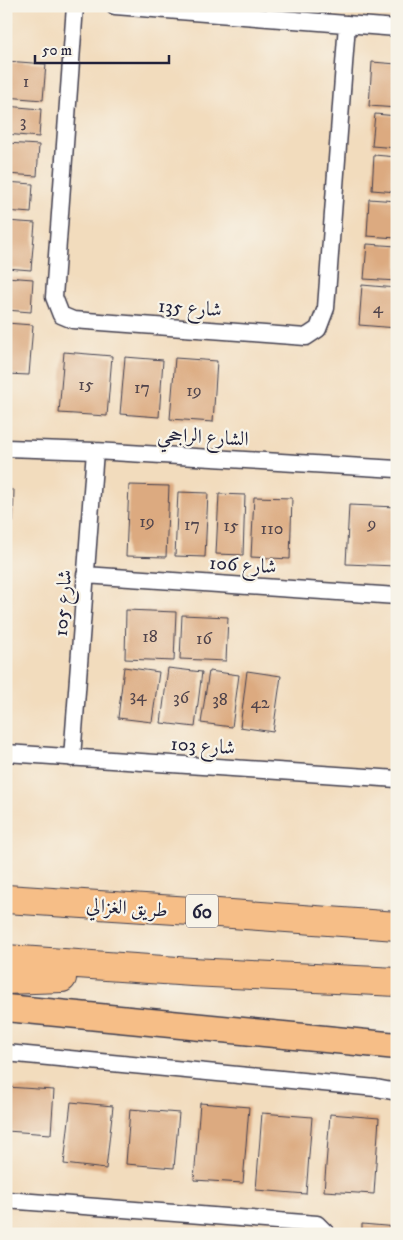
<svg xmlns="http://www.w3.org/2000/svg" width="403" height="1240" font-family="'IM FELL DW Pica',Amiri,serif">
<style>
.building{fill:#dcaa80}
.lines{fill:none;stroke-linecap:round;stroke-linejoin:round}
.street-casing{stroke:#413e4e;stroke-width:19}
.primary-casing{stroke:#413e4e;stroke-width:29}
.highway-casing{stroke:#413e4e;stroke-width:30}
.street{stroke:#fff;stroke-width:16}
.primary{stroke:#f6be87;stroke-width:26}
.highway{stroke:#f6be87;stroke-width:28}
.labels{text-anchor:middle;stroke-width:4.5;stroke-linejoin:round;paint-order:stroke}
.number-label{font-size:18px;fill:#50444c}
.shield{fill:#f7f3e8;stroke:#62616f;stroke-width:1}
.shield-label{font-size:19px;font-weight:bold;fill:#22223b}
.street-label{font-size:20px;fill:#22223b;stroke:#f7f3e8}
</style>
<rect width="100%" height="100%" fill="#f7f3e8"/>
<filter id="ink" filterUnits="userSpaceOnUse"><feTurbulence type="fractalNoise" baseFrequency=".02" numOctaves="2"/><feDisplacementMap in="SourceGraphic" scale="10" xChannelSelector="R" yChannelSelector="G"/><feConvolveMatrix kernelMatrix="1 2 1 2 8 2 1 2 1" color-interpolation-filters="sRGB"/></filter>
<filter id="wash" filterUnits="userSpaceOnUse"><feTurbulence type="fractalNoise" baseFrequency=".0096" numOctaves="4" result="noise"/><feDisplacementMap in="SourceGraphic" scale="20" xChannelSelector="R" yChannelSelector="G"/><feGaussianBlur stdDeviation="1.12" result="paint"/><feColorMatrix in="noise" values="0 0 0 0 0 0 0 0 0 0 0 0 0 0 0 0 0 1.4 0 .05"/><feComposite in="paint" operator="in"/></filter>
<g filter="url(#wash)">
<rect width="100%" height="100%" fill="#f2dcbd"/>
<g id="blocks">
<path class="building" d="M 6,61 L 46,64 L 43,100 L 6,97 Z
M 372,62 L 397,64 L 397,108 L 369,106 Z
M 6,106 L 41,109 L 39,137 L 6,134 Z
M 375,114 L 397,116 L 397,148 L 372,146 Z
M 6,143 L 39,145 L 37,176 L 6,174 Z
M 374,155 L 397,157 L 397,192 L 372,190 Z
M 6,182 L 33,184 L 31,213 L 6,211 Z
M 369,199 L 397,201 L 397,238 L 367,236 Z
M 6,221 L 35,223 L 31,270 L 6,268 Z
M 367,244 L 397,246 L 397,281 L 364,279 Z
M 6,277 L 33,279 L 31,312 L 6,310 Z
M 362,285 L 397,288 L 397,328 L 359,325 Z
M 6,323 L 33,325 L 29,375 L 6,374 Z
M 64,352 L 112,356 L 107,416 L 59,413 Z
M 125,357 L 163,360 L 159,417 L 120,414 Z
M 175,358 L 217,361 L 213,422 L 170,419 Z
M 129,485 L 169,486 L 166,557 L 126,556 Z
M 6,490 L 14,490 L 13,522 L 6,521 Z
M 178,492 L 208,493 L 205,557 L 175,556 Z
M 219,494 L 245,495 L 243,555 L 216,554 Z
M 254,497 L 292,498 L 290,559 L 251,557 Z
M 349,505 L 397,507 L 396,566 L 346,564 Z
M 126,610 L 176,612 L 174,661 L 125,659 Z
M 182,615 L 228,617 L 226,661 L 180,659 Z
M 124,667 L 159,672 L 152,722 L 118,718 Z
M 168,668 L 202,672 L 195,727 L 161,723 Z
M 209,671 L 239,675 L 232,727 L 201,723 Z
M 247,671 L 281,676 L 273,732 L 240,727 Z
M 6,1087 L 54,1090 L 51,1134 L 6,1131 Z
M 71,1102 L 113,1106 L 106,1169 L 64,1164 Z
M 200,1103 L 249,1107 L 243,1183 L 194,1180 Z
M 130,1109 L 179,1113 L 174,1168 L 126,1164 Z
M 262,1113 L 312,1117 L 306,1194 L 256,1190 Z
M 330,1114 L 379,1118 L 374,1194 L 324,1191 Z
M 362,1224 L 397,1227 L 397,1234 L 362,1234 Z"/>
</g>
</g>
<g filter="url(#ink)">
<use href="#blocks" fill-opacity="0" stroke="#413e4e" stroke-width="1"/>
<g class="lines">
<g class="street-casing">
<path id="street" d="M 75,6 L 54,297 L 61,315 L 73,320 L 306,337 L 318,329 L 326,308 L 347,24
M 115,6 L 397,28
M 6,448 L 95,451 L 397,469
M 85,575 L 397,596
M 6,753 L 397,779
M 72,758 L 95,451
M 6,1053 L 376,1088 L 397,1092
M 6,1200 L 317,1224 L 327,1234"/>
</g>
<g class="primary-casing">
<path id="primary" d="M 6,1008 L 397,1046"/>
</g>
<g class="highway-casing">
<path id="highway" d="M 6,899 L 191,911 L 397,926
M 6,959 L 192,972 L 397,982
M 6,980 L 62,978"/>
</g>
<use href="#street" class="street"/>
<use href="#primary" class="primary"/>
<use href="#highway" class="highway"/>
</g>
</g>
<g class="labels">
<g class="number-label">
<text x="26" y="87">1</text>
<text x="23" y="127">3</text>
<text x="378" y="313">4</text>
<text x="86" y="390">15</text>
<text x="142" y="393">17</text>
<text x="194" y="396">19</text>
<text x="147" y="527">19</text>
<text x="372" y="529">9</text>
<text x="192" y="530">17</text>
<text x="231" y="531">15</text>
<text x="272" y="534">110</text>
<text x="150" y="642">18</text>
<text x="204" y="644">16</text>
<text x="138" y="701">34</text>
<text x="181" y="703">36</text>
<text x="220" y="705">38</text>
<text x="260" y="708">42</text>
</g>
<rect class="shield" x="186" y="894.5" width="32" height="33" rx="4"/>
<g class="shield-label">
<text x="202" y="918">60</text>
</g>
<g class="street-label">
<text transform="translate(190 307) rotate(4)" y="7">شارع 135</text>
<text transform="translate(203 436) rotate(3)" y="7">الشارع الراجحي</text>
<text transform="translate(243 564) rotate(4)" y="7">شارع 106</text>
<text transform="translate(62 603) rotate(-86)" y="7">شارع 105</text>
<text transform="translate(203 745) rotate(4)" y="7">شارع 103</text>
<text transform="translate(127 907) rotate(4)" y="7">طريق الغزالي</text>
</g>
</g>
<rect width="403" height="1240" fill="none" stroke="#f7f3e8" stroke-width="25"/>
<path d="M35 55v8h134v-8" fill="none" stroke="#22223b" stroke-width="2.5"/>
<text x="42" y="55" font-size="15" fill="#22223b" stroke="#f7f3e8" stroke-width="4" paint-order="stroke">50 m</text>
</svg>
